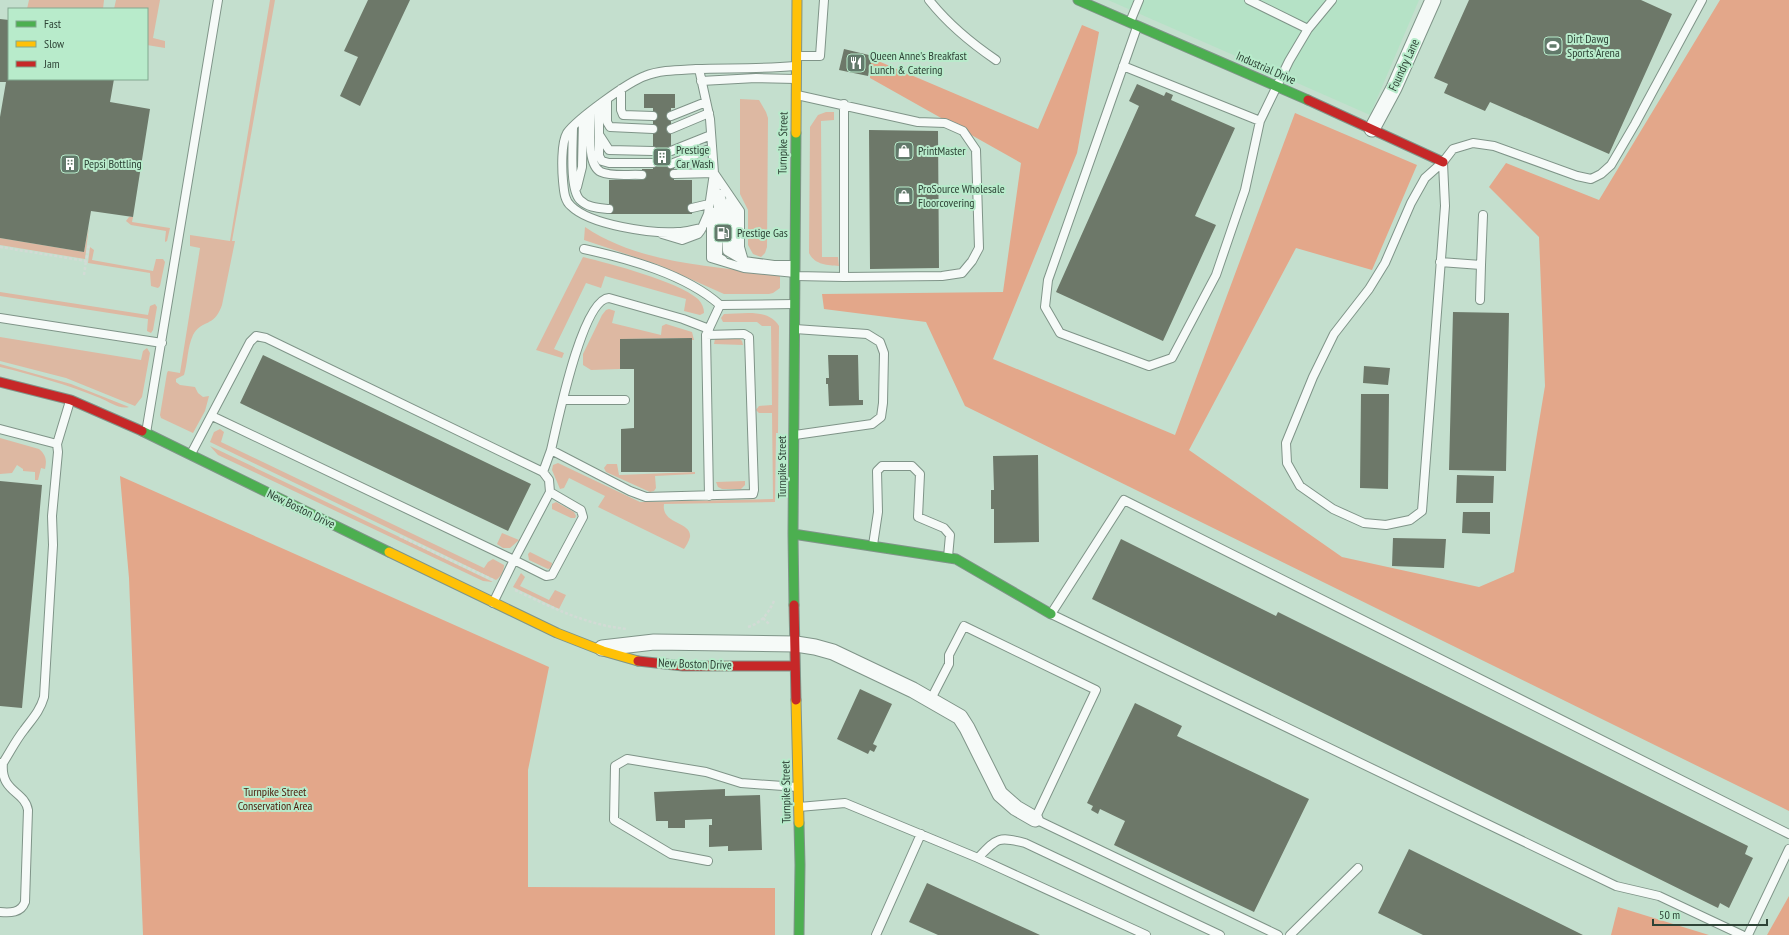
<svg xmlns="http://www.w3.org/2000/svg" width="1789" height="935" font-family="'PT Sans Narrow',sans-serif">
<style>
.built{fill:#b5e2c6}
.green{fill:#ddb8a2}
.forest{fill:#e3a78a}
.building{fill:#6d7869}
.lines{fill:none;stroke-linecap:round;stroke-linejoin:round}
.lane-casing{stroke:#7f9488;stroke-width:10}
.street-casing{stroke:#7f9488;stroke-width:17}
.fast-casing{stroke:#7f9488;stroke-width:11}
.slow-casing{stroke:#7f9488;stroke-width:11}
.jam-casing{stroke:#7f9488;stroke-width:11}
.path{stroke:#d2dbd5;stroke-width:2.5;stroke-dasharray:3 2;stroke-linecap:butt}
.lane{stroke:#f6faf8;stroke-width:8}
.street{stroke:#f6faf8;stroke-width:15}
.fast{stroke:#4caf50;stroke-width:9}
.slow{stroke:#ffc107;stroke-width:9}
.jam{stroke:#c62828;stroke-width:9}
.labels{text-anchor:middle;stroke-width:4;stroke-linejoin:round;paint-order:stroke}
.poi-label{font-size:12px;fill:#2e4336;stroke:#b8ebcb;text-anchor:start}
.street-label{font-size:12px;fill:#2e4336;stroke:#b8ebcb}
.park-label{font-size:12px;fill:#4c1b0b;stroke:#b8ebcb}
</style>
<rect width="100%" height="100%" fill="#c4dfce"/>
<path class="built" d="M 1108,0 L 1419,0 L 1370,115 Z"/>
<path class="green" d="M 29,0 L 104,0 L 103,9 L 27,9 Z
M 116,0 L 160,0 L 153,38 L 165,41 L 165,48 L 147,45 L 147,9 L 114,9 Z
M 270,0 L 275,0 L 232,241 L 235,241 L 222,305 C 214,328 202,319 193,335 C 187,348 188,362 184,375 L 176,379 L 176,382 L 180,385 L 195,387 L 198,393 L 203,397 L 209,396 L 205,411 L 193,433 L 161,418 L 160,415 L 167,373 L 168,371 L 180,373 L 200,248 L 190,246 L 190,235 L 230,241 Z
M 740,99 L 759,100 L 766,112 L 768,118 L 767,247 L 765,253 L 761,257 L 753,254 L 748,245 L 748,210 L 740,194 Z
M 826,112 L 834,112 L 834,120 L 821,121 L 822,257 L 838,257 L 839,266 C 827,265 815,265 809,253 L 810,127 L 818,115 Z
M 129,217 L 133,217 L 132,222 L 170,228 L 167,241 L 165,242 L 165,240 L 166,231 L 131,225 L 126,221 Z
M 89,226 L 85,259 L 0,245 L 0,238 L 84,252 Z
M 585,227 C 640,264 715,267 780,274 L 780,288 L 773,293 L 769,294 L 724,294 L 659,265 L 584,240 Z
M 90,247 L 94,250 L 92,260 L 153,271 L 156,259 L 163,259 L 165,262 L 160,286 L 158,288 L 151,286 L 150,273 L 88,263 Z
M 583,257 C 611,264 677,281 698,299 C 702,303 704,308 704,313 L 700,315 L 684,311 L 686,299 L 605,276 L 601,288 L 586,283 L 554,349 L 564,353 L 562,358 L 536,350 Z
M 0,292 L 148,315 L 150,306 L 155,304 L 157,307 L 153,330 L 151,333 L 147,331 L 148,319 L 0,296 Z
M 609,309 L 615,311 L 612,323 L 661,335 L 662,326 L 666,324 L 692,332 L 694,340 L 692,340 L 691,338 L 620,339 L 620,369 L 591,370 L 583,365 L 583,354 L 602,315 L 606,310 Z
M 724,314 C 743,314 768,308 779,326 L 778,433 L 776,433 L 775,502 L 664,504 C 661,525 692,521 690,537 C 689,541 686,546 684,549 L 598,507 L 605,496 L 569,478 L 564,488 L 560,489 L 552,470 L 553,465 L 558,463 L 640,502 L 773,499 L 772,413 L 759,413 L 756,410 L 759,406 L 772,405 L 771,326 L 762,326 L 757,322 L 723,322 L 721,318 Z
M 0,337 L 141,360 L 143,351 L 147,348 L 150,353 L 142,397 L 135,406 L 66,378 L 0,361 Z
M 739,338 L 742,341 L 743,345 L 714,344 L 715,339 Z
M 0,364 L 71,384 L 129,407 C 120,410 108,401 100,398 C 68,385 34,375 0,367 Z
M 220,429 L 224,432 L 221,442 L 484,568 L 488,562 L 493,559 L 504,565 C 504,570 501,577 496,580 L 210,442 L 214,432 Z
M 0,438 L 39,449 C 46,455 47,460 45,469 L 41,468 L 38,480 L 35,480 L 35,472 L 23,471 L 23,469 L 17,465 L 12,473 L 0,474 Z
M 210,446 L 493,582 L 483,581 L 218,455 Z
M 607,464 L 617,464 L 619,475 L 695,472 L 695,474 L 655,476 L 656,488 L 654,491 L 650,492 L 606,472 L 604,468 Z
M 745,481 L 745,485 L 741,489 L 722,489 L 718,487 L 716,482 Z
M 556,502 L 574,512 L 576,516 L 575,518 L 571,518 L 552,509 L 552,504 Z
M 502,533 L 519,540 L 510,548 L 503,548 L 497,544 Z
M 530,552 L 552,563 L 551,568 L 548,569 L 529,560 L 528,554 Z
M 521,573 L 525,577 L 520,586 L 549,600 L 555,590 L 566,595 L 559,609 L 513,587 Z"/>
<path class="forest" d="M 1720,0 L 1789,0 L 1789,811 L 965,406 L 926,322 L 824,309 L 822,294 L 1003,292 L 1021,163 L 870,78 L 871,58 L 1038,129 L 1082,25 L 1099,32 L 1077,153 L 993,359 L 1175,435 L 1295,113 L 1417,165 L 1372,270 L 1296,248 L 1189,450 L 1342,557 L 1479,587 L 1514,572 L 1545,386 L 1539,237 L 1489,187 L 1506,163 L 1599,200 Z
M 120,476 L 549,667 L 528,770 L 528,887 L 775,888 L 775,935 L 143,935 L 129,578 Z
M 1789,896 L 1789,935 L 1767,935 Z
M 1618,907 L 1709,935 L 1611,935 Z"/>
<path class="building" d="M 368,0 L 410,0 L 360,106 L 340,96 L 358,57 L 344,51 Z
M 1469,0 L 1641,0 L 1672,14 L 1609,154 L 1490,102 L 1485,111 L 1444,93 L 1448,84 L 1434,78 Z
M 0,19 L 9,20 L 9,79 L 114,79 L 110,102 L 150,109 L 133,217 L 91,211 L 84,252 L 0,238 L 0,117 L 6,82 L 0,82 Z
M 844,49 L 873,56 L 868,76 L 839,70 Z
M 1137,84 L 1164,96 L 1166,92 L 1173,95 L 1171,100 L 1235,128 L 1195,216 L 1216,225 L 1163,341 L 1056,292 L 1139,106 L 1129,101 Z
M 644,94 L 675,94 L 675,108 L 671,108 L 671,168 L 674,168 L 674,180 L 692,180 L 692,214 L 609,214 L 609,180 L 642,180 L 642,169 L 653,169 L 653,108 L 644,108 Z
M 869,130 L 938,131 L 939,268 L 870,269 Z
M 1453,312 L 1509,313 L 1506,471 L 1449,470 Z
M 692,338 L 692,472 L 621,472 L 621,429 L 634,428 L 634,369 L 620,369 L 620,339 Z
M 263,355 L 531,484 L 508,531 L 240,403 Z
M 828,355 L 858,355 L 859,400 L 863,400 L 863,405 L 829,406 L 828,384 L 826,384 L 826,378 L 829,378 Z
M 1364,366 L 1390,368 L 1388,385 L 1363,383 Z
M 1361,394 L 1389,394 L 1388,489 L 1360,488 Z
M 1038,455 L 1039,542 L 994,543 L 994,509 L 991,509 L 991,490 L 994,490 L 993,456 Z
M 1457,475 L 1494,476 L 1493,503 L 1456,503 Z
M 0,481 L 42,485 L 22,708 L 0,706 Z
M 1463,512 L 1490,512 L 1490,534 L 1462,533 Z
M 1393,538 L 1446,539 L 1444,568 L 1392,566 Z
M 1121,539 L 1276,616 L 1278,612 L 1748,846 L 1745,854 L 1753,858 L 1729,908 L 1720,903 L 1718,908 L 1092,599 Z
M 860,689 L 892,704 L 873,744 L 877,746 L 874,752 L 870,750 L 868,754 L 837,739 Z
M 1135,703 L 1182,726 L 1177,736 L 1309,799 L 1254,912 L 1114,845 L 1125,821 L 1100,809 L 1098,814 L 1091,810 L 1093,806 L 1087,803 Z
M 725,789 L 725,796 L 760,795 L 762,850 L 728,851 L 728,846 L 709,847 L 709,825 L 712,825 L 712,819 L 685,820 L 685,828 L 668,828 L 668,821 L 656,821 L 654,792 Z
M 1409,849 L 1583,935 L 1423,935 L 1378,913 Z
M 927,883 L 1040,935 L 938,935 L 909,922 Z"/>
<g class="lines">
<g class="lane-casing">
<path id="lane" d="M 929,0 C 948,24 971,43 996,60
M 1249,0 L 1308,29
M 1130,22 L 1139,0
M 1137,27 L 1048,280 L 1045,307 L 1060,333 L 1149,366 L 1172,358 L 1216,275 L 1245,190 L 1260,121 L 1289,61 L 1308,29 L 1332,0
M 797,56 L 820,56 L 824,0
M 1123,66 L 1260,121
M 701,81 L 756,78 L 796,79
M 621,89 L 621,110 L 623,115 L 653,116
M 607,100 L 607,122 L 610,127 L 653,129
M 844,104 L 844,277
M 599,106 L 599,156 L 602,161 L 609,163 L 653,163
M 591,112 C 591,127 586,165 601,172 C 612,177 630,174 642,175
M 671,116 L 706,102
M 573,127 C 573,143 569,189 580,200 C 588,208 599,208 609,209
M 671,129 L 709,113
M 600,136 L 609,150 L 653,151
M 671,151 L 711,135
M 1443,163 L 1445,206 L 1422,511 L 1410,520 L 1386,525 L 1364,523 L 1333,509 L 1300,486 L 1287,463 L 1286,443 L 1313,377 L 1334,334 L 1369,289 L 1385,263 L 1411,203 L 1425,178 L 1443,162 L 1453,149 L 1473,143 L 1494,146 L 1577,176 L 1591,179 L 1601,174 L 1611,165 L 1635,124 L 1702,0
M 671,164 L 712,148
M 714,173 L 740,211 L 740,247 L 744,261 L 774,265 L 793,265
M 674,174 L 714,173
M 715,183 L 719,216 L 718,257 L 723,260
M 577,187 L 582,167 L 583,119
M 720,194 L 726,214 L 727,251 L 744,261
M 730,200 L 733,213 L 734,252 L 740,257
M 692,208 L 709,204
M 711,211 L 711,258 L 744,268 L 795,273
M 702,228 C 694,229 686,232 678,232 C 652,234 590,225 571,206 C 564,200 564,190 563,181 C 562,170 561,143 567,133 C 577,119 628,82 645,76 C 660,70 679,70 696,69 C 729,68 762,69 795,66
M 662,234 L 682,240 L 698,234 L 701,230 L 708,214 L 714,173 L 710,119 L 699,69
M 584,249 C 629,259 685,274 720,305
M 1440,262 L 1481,265 L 1483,215
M 796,276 L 844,277 L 942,276 L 962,273 L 972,261 L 979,248 L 976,150 L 963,131 L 945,123 L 918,122 L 797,95
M 1480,300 L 1481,265
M 0,318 L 162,343
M 706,335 L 709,496
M 564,400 L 625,400
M 212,416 L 514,560 L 550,492
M 0,429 L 57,444
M 146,433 L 218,0
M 795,435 L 872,424 L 881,417 L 883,403 L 884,353 L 880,342 L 867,334 L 795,329
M 551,450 C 557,425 582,299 609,298 L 683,319 L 709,329
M 191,454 L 250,342 L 256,336 L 266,338 L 543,472 L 549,480 L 550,492 L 581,510 L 583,517 L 552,575 L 546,576 L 514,560 L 493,603
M 543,472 L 551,450 L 630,491 L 646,497 L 753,494 L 754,490 L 749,337 L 744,334 L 706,335 L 720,305 L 794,304
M 873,545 L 878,512 L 877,471 L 882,466 L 912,466 L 920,474 L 918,517 L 944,528 L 950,535 L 948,557
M 931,699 L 949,664 L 949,655 L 964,626 L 1096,690 L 1035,819 L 1278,935
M 0,763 L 3,763 C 10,752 16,740 24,730 C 32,719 40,711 44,697 L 53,545 L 52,516 L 58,452 L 57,444 L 70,401
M 799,807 L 845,803 L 978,858 L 1146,935
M 978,858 C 997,838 998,836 1025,843 L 1220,935
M 708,861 L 671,854 L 614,820 L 615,766 L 627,759 L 706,772 L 741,783 L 797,787
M 0,912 C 10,913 21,913 25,902 L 28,810 C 25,791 0,792 3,763
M 876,935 L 921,834
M 1290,935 L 1358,868
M 1742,935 L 1659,896 L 1616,886 L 1051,614 L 1124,500 L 1789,834
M 1748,935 L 1789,849"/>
</g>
<g class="street-casing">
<path id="street" d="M 1372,129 L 1394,88 L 1433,0
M 602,648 L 654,642 L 796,644 L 815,647 L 833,652 L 913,690 L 960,717 L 967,728 L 1000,794 L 1016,808 L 1035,819"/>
</g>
<g class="fast-casing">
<path id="fast" d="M 1078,0 L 1308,100
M 142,431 L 389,552
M 793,534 L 956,559 L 1051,614
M 794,605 L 793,534 L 796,133
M 799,823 L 800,865 L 799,935"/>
</g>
<g class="slow-casing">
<path id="slow" d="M 796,133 L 797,0
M 389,552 L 557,633 L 603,651 L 638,661
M 796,700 L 799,823"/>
</g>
<g class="jam-casing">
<path id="jam" d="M 1308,100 L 1443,162
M 0,382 L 71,400 L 142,431
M 794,605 L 796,700
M 638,661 L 683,666 L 795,666"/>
</g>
<path class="path" d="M 0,247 L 86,261 L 89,244
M 84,275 L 86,261
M 400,536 L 493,580
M 515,590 C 551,607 586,625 627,629
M 763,618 L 770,625
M 748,627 C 761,623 768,614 774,601"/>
<use href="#lane" class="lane"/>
<use href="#street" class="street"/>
<use href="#fast" class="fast"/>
<use href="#slow" class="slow"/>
<use href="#jam" class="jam"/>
</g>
<defs>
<g id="stadium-square" transform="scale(1)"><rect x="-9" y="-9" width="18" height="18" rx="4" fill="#627a6b" stroke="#b8ebcb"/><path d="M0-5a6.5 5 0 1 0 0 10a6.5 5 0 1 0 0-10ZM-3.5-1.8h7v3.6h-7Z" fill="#fff"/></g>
<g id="restaurant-square" transform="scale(1)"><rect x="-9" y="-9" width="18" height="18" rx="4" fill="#627a6b" stroke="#b8ebcb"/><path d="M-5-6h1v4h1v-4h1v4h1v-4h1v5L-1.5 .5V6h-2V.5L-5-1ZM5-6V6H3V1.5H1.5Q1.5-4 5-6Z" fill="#fff"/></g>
<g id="shop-square" transform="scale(1)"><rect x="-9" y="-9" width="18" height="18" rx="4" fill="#627a6b" stroke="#b8ebcb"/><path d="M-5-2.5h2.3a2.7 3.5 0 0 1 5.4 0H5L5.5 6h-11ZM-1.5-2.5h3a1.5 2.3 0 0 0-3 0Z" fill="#fff"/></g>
<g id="building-square" transform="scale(1)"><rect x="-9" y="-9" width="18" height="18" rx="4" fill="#627a6b" stroke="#b8ebcb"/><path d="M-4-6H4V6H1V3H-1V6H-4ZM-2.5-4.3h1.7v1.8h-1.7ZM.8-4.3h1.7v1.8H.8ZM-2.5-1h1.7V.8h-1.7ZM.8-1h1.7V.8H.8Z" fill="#fff"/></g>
<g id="fuel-square" transform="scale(1)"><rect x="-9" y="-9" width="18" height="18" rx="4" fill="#627a6b" stroke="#b8ebcb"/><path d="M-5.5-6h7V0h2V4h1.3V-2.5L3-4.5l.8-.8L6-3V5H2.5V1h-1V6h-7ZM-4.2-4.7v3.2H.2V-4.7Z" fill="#fff"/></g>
</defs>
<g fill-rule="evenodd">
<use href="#stadium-square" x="1553" y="46"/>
<use href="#restaurant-square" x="856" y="63"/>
<use href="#shop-square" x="904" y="151"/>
<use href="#building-square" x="662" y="157"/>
<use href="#building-square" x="70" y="164"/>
<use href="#shop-square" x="904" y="196"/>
<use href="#fuel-square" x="723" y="233"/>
</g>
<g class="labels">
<g class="poi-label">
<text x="1567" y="43">Dirt Dawg<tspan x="1567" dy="14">Sports Arena</tspan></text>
<text x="870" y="60">Queen Anne's Breakfast<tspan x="870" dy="14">Lunch &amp; Catering</tspan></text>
<text x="676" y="154">Prestige<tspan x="676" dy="14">Car Wash</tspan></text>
<text x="918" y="155">PrintMaster</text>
<text x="84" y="168">Pepsi Bottling</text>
<text x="918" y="193">ProSource Wholesale<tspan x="918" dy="14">Floorcovering</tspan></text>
<text x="737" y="237">Prestige Gas</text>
</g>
<g class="street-label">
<text transform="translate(1404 65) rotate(-65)" y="4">Foundry Lane</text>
<text transform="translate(1266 68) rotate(24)" y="4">Industrial Drive</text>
<text transform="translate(783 143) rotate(-89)" y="4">Turnpike Street</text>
<text transform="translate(782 467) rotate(-90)" y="4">Turnpike Street</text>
<text transform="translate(301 509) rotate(26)" y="4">New Boston Drive</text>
<text transform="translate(695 664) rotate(2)" y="4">New Boston Drive</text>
<text transform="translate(786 792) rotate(-91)" y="4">Turnpike Street</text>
</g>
<g class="park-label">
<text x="275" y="796">Turnpike Street<tspan x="275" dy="14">Conservation Area</tspan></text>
</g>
</g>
<rect x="8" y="8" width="140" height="72" fill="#b8ebcb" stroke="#81a88f"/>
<rect x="16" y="21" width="20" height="6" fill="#4caf50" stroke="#81a88f"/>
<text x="44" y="28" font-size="12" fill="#2e4336">Fast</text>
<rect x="16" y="41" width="20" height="6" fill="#ffc107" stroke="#81a88f"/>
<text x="44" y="48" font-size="12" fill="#2e4336">Slow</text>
<rect x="16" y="61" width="20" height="6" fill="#c62828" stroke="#81a88f"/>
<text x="44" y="68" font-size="12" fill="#2e4336">Jam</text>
<path d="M1653 919v6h114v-6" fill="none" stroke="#2e4336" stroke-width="2"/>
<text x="1659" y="919" font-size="12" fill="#2e4336" stroke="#b8ebcb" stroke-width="3" paint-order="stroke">50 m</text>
</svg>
